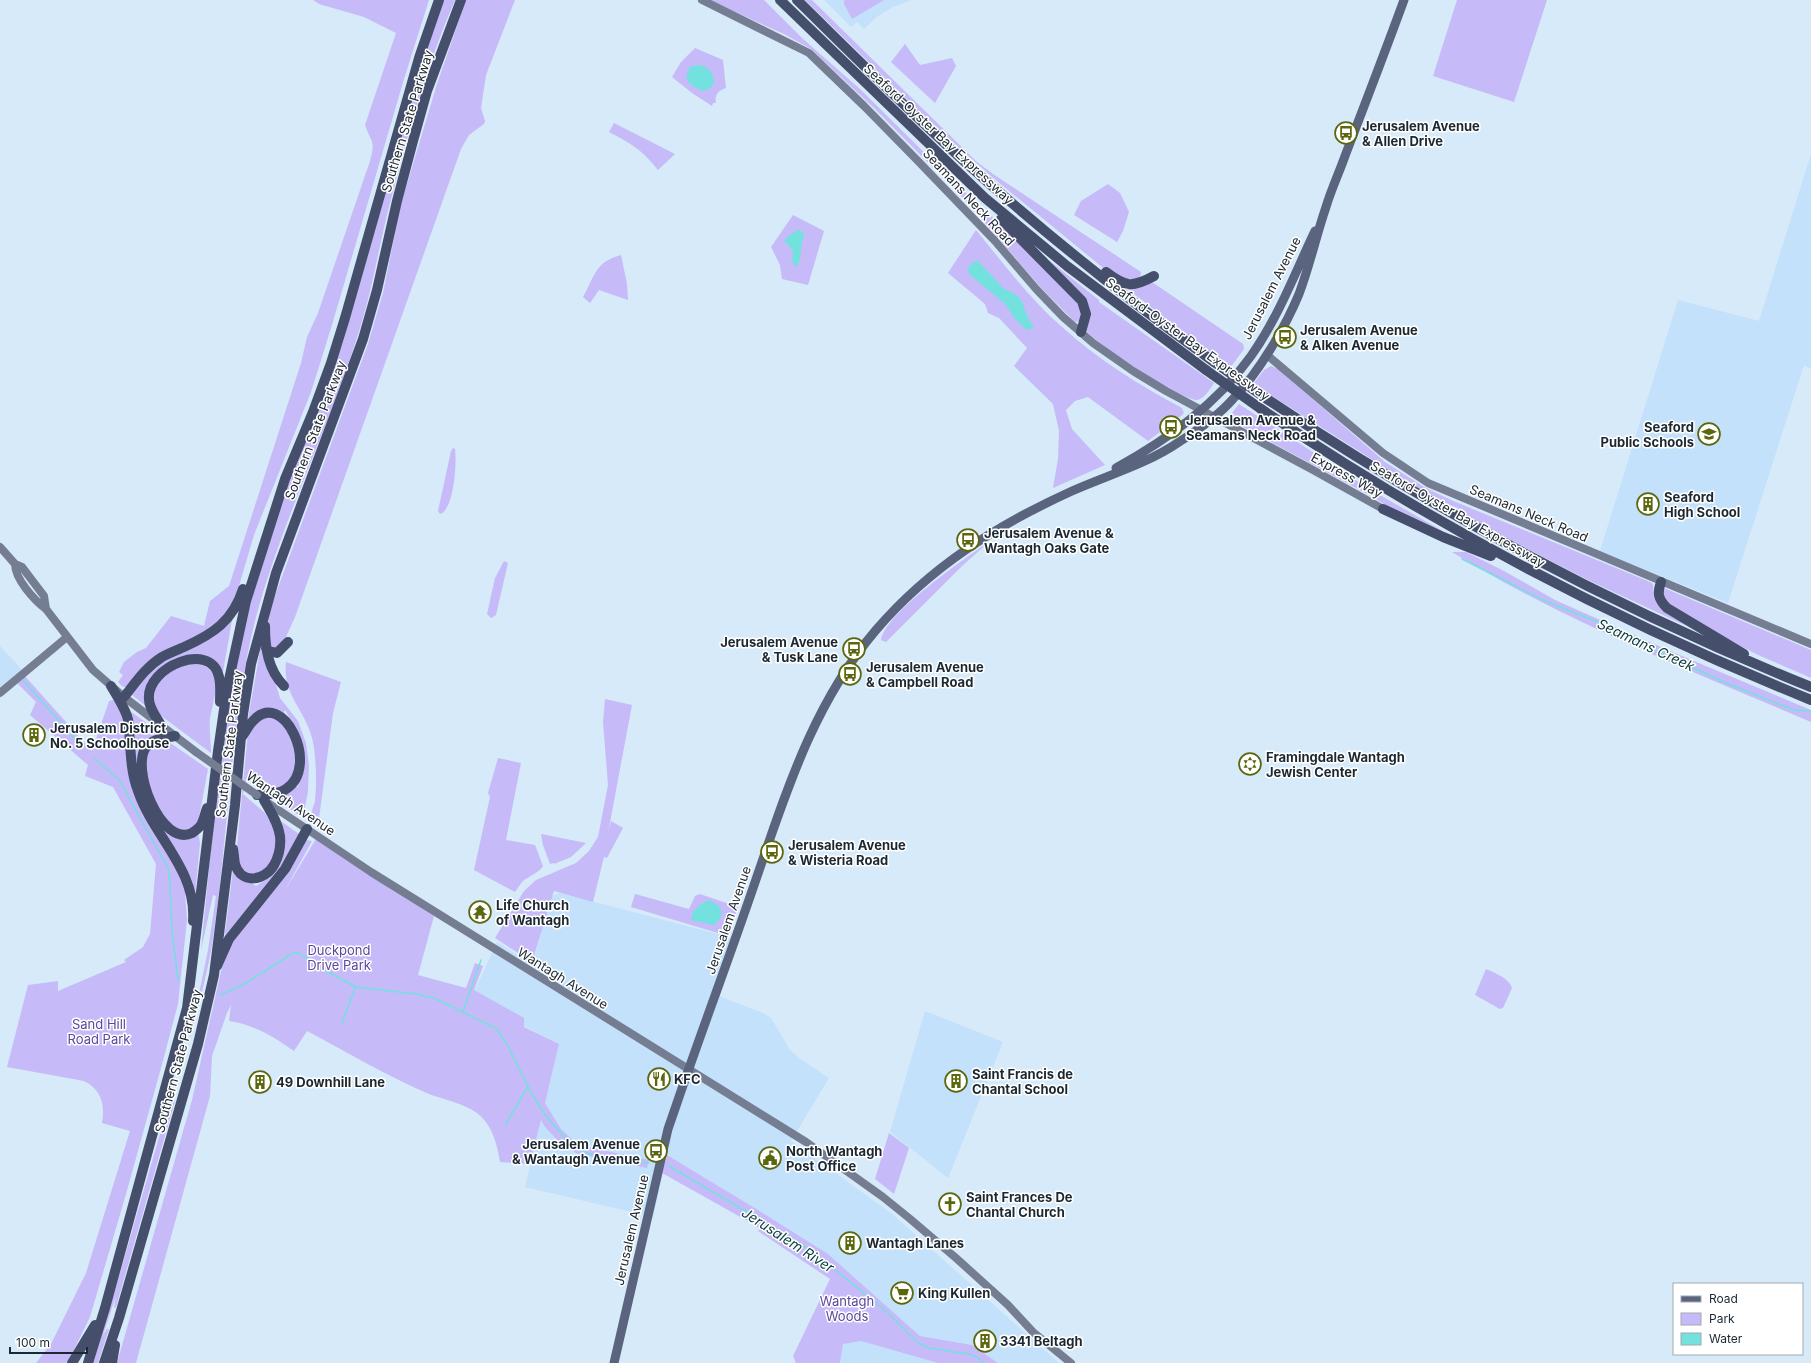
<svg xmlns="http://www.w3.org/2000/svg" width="1811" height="1363" font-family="Inter,sans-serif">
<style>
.built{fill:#c3e1fa}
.green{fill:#c6baf8}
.water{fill:#73e1de}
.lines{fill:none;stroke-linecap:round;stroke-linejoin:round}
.stream{stroke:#73e1de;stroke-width:1.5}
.secondary{stroke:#757d92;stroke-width:8}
.primary{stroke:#5b647e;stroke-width:9}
.highway{stroke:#454f6c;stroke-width:10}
.secondary-bridge{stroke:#757d92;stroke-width:8}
.highway-bridge{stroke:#454f6c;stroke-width:10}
.labels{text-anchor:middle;stroke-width:3;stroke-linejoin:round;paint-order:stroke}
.street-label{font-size:13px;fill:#1c2831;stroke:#fff}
.poi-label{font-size:13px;font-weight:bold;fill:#1c2831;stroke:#fff;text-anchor:start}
.park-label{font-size:13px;fill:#5d4699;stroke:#fff}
.water-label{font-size:14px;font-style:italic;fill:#0e4241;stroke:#fff}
</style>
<rect width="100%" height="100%" fill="#d6eaf9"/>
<path class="built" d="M 824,0 L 912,0 L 893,7 L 878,16 L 864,29 L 857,22 L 851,27 Z
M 1811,154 L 1811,369 L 1804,365 L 1728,603 L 1600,551 L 1678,300 L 1759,321 Z
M 0,646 L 24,672 L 0,692 Z
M 560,893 L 733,938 L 713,994 L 763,1013 L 771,1018 L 790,1050 L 799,1058 L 829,1078 L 791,1141 L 891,1213 L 1059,1363 L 998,1363 L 972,1345 L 920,1336 L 828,1254 L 758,1210 L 667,1155 L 653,1217 L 525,1187 L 559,1044 L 524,1026 L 475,990 L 497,942 L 532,964 L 552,896 Z
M 925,1011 L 1003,1042 L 948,1178 L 890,1132 Z
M 844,1336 L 938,1363 L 840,1363 Z"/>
<path class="green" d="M 313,0 L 429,0 L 404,79 L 332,325 L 311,392 L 254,535 L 236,596 L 227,614 L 218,625 L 166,652 L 127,687 L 123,687 L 118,682 L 123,675 L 119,672 L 124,662 L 137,652 L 146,648 L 171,616 L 204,626 L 210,601 L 229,586 L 301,363 L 307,337 L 318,313 L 370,161 C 376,139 371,143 365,125 L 396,33 L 364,17 L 319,4 Z
M 443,0 L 455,0 C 425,69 405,143 387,215 C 378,252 372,289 361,325 C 331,424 283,517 256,617 C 243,667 237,717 232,768 L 220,760 L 226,705 L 245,613 L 281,502 L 307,438 L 413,89 Z
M 466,0 L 515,0 L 486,75 L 481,108 L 485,121 L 484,124 L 469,135 L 461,149 L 295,617 L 281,648 L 272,651 C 264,632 268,621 273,601 L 368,344 L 383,293 L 401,204 L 437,84 Z
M 708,0 L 764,0 L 802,38 L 861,90 L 955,183 L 998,222 L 1064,286 L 1082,310 L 1080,321 L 1075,322 L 1042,289 L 968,203 L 874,108 L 811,49 L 784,34 Z
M 805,0 L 812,0 L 977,162 L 993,174 L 1141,272 L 1140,279 L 1136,281 L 1113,276 L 991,176 L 926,118 Z
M 844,0 L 884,0 L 852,19 L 844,4 Z
M 1457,0 L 1547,0 L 1514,102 L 1433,76 Z
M 905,44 L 920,65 L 952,58 L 956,66 L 935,103 L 891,62 Z
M 695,48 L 723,60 L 726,88 C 719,90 714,95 716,103 L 713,103 L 712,106 L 692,93 L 672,77 L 681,62 Z
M 614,123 L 675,154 L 658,170 C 642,150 632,144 609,132 Z
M 1108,184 L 1120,193 L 1129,212 L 1123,231 L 1117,242 L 1074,215 L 1081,201 Z
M 793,215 L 824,231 L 808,285 L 782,279 L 780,265 L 771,247 Z
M 976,230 C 1003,263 1029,298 1061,326 C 1097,359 1139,385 1182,408 L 1184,413 L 1181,416 L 1148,441 L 1088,397 L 1075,401 L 1066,410 L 1072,429 L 1105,465 L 1053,488 L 1058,459 L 1059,431 L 1053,404 L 1014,366 L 1027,348 L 999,318 L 988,313 L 985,304 L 948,273 Z
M 621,255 L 627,284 L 628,300 L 599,290 L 590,303 L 583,297 C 595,276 595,262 621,255 Z
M 1051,262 L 1099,300 L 1099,302 L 1214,383 C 1210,389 1204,399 1197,400 C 1184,401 1091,341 1085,329 L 1089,312 Z
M 1152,282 L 1243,344 L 1244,349 L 1230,368 L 1125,287 Z
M 1271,366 L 1278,369 L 1385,462 L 1424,487 L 1451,500 L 1650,582 L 1653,584 L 1654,597 L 1691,628 L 1588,580 L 1462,515 L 1458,508 L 1447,504 L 1403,479 L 1253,384 L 1264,370 Z
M 1239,404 L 1371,490 L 1455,538 L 1387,508 L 1384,504 L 1369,495 L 1232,421 L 1232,413 Z
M 453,448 L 455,449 C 457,463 454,510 440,514 L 438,511 L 451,451 Z
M 990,541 L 962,566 L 886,642 L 881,640 C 886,612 966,558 990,541 Z
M 1452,552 L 1466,552 L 1504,571 L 1555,600 L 1670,651 L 1811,710 L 1811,722 C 1690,670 1564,621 1452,552 Z
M 504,561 L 508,563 L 496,615 L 491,618 L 487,614 L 495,578 Z
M 1664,588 L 1811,650 L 1811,678 L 1756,654 L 1703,626 L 1664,603 L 1659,590 Z
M 232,620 L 223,672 L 208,658 L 158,671 L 147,707 L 131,694 L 159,662 Z
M 262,640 L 280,698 L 298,721 L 306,743 L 309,765 L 308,792 L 304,811 L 301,814 L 297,814 L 272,797 L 294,786 L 298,787 C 305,757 302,737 285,710 L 283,714 C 268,711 260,708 248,719 Z
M 286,662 L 341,682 L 333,713 L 318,826 C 317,822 313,816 312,812 C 312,808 315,804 315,800 C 317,782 316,759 313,742 C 307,711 282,696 286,662 Z
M 199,663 C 226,674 213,697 210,719 C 209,730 211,742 211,753 L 156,712 L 152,705 L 155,681 L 172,668 Z
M 23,674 L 92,751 L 109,701 L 113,700 L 116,702 L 124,717 L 128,767 L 179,872 L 185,891 L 187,920 L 178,1004 L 161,1068 L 126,1194 L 90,1317 L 70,1358 L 66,1363 L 36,1363 L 52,1342 L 86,1273 L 130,1131 L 102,1123 C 105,1105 102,1090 84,1081 L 7,1067 L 28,985 L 58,981 L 58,991 L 126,962 L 124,960 L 143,947 L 150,934 L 156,864 L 113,787 L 85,776 L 88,765 L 30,715 L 36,702 L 15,681 Z
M 605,699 L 632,705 L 608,833 L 611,821 L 623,828 L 607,858 L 604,857 L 593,902 L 554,891 L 532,962 L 495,938 L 524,891 L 536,880 L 576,863 L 589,851 L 598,837 L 608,785 L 603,722 Z
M 130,711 L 159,732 L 158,732 L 159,735 C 152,738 145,740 141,746 C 128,766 154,832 178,837 C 186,839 192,835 198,832 L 200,843 L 195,895 L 193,895 L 185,871 L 152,817 L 141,795 L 134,764 L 128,712 L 130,712 Z
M 271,716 L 282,720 L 294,744 L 297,768 L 285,786 L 270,791 L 269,789 L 258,786 L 247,779 L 243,794 L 265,813 L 270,821 L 272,822 L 277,841 L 274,858 L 266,870 L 256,876 L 245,874 L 236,857 L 248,732 L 258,719 Z
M 166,740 L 208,769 L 198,823 L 191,830 L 172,830 L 155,803 L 145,776 L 148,746 Z
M 498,758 L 521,763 L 506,840 L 535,845 L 543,866 C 540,872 529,876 523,881 C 520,884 518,888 515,892 L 474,870 L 490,797 L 488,793 Z
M 218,777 L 230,785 C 224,839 220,897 211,951 C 205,982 197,1012 189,1042 L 208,950 L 216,896 L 213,895 L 201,950 Z
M 278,819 L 299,834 L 279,870 L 224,941 L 233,870 L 256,886 L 270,877 L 276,870 Z
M 541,834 L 586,843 L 571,857 L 554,864 L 554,863 L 550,864 L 543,845 Z
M 316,839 L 434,916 L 418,975 L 466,988 L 475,963 L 483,966 L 474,990 L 524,1018 L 524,1027 L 559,1044 L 545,1103 L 561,1129 L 578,1145 L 649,1160 L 647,1168 L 578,1154 L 562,1145 L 545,1127 L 541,1120 L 530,1164 L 500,1162 C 497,1143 492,1125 477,1113 C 463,1103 445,1100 429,1094 C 387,1076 347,1052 307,1031 L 294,1051 C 272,1036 255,1025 229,1021 L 231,1005 L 227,1013 L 212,1056 L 210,1096 L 136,1363 L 117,1363 L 192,1100 L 222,967 L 238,930 L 306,840 L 312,841 L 284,892 Z
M 635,894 L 689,909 L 695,896 L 700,894 L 738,907 L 728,936 L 631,907 Z
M 1486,969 C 1495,973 1509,978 1512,988 L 1503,1008 L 1500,1009 L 1475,995 Z
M 170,1099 L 175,1101 L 116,1307 L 114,1308 L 116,1296 L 103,1335 L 107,1329 L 109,1329 L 98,1363 L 91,1363 L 116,1287 Z
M 889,1133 L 909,1148 L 894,1194 L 875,1179 Z
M 667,1155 L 758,1210 L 828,1254 L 920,1336 L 972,1345 L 998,1363 L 938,1363 L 861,1341 L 843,1344 L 840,1363 L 796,1363 L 793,1356 L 830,1279 L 758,1231 L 760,1229 L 753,1224 L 662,1173 Z"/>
<path class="water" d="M 697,65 C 708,66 713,71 714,83 L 709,89 L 702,91 L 690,84 L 686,77 L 690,67 Z
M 797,230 L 803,232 L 804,237 C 799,246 803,259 796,267 L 792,262 L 793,251 L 784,240 Z
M 977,260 L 1003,288 L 1015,294 L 1022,301 L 1027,316 L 1034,328 L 1027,330 L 1015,319 L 1005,304 L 970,275 L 968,271 L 969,266 Z
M 709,900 L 718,905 L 722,912 L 720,919 L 714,925 L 691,920 C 692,909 700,904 709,900 Z"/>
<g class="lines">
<path class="stream" d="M 1462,559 L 1545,601 L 1633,636 L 1651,648 L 1726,683 L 1794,710 L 1811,711
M 22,679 L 82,747
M 94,758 L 119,780 L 169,870 L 172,931 L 178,980
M 324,970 L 356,987 L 416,994 L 434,998 L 497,1029 L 508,1046 L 533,1096 L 544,1113 L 570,1144 L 589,1154 L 601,1158 L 649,1163
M 220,995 L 246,983 L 293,953 L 298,953 L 312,961
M 463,1012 L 481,960
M 342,1023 L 355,988
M 506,1124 L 528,1086
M 669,1166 L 795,1240 L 822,1259 L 888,1313 L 918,1343 L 929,1348 L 969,1354 L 977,1357 L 984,1363"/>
<path class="secondary" d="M 702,0 L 809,53 L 864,106 L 916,159 L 995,241 L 1037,290 L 1063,317 L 1093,343 L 1133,371 L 1166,391 L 1313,470 L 1383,509
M 1267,355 L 1383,453 L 1428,483 L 1811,644
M 0,547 L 15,564 L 22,567 L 44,596 L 46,609
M 15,564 C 15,579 34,600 46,609 L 93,670 L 124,697 L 196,752
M 0,693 L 67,637
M 265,801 L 371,872 L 806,1142 L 883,1197 L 909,1218 L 956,1258 L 1008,1305 L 1033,1332 L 1071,1363"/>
<path class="primary" d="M 1116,468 C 1168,439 1216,405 1251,356 C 1278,318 1295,273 1315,231
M 614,1363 L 668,1129 L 678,1100 C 702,1030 728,961 752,891 C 784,799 811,706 876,630 C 930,567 997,525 1072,491 C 1108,475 1147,464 1179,442 C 1198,430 1218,416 1233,399 C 1259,372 1285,328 1299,294 C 1310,265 1316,236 1326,207 C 1331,190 1339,173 1345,156 C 1365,104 1385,52 1404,0"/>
<path class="highway" d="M 780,0 L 985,198 L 1067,266 L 1206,370
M 797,0 C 852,54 907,109 964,161 C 1044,233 1127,299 1214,362
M 1001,219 L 1082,301 L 1086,314 L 1081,332
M 1106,272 C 1126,287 1132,288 1154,276
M 1267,399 C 1439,514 1620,610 1811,687
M 1261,409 C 1434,526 1618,622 1811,700
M 1383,509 L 1443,537 L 1491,556
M 1661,582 C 1657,593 1658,599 1667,608 L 1744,654
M 265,626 C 265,648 268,670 284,686
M 266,648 L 269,651 L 277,653 L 288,642
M 111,686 C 117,696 123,705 127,716 C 130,724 129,734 130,743 C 131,759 132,776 138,791 C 153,836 197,870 193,921
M 124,697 C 136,682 146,667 162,657 C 169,653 177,650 184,647 C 213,634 233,621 243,589
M 162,727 C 158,719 149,709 149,699 C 146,667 211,640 219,677 C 221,685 220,694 220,702
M 175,736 C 166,738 154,738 147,746 C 129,766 161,848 192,833 C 195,831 199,828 201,825 C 204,820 205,813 207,808
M 241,738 C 245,733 248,726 253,721 C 283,687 321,767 286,789 C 278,795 266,794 257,795
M 233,849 C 234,854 234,859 235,864 C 241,885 265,881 274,865 C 279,856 281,846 280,836 C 278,822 270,811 264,800
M 217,966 L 229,939 L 285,869 L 307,829
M 72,1363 L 95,1325
M 88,1363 L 105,1308 L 187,1008 L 218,751 L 227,689 L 246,601 L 285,479 L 313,412 L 331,363 L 345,318 L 419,58 L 439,0
M 104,1363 L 119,1318 L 198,1044 L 214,975 L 235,805 L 243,714 L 251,664 L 276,573 L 363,339 L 377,290 L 397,201 L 413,141 L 427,91 L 461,0
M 112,1363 L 115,1345"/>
<path class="secondary-bridge" d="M 196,752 L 257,795"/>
<path class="highway-bridge" d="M 1214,362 L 1267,399
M 1206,370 L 1261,409"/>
</g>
<defs>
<g id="bus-ring" transform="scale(1.15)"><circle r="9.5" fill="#fff" stroke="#5b670c" stroke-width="1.5"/><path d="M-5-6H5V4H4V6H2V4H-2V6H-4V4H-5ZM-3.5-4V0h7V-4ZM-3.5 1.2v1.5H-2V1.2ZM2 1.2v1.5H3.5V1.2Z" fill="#5b670c"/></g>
<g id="school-ring" transform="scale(1.15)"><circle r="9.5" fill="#fff" stroke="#5b670c" stroke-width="1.5"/><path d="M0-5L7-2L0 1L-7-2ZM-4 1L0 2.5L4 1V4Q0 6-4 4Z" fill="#5b670c"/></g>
<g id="building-ring" transform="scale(1.15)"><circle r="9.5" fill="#fff" stroke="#5b670c" stroke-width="1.5"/><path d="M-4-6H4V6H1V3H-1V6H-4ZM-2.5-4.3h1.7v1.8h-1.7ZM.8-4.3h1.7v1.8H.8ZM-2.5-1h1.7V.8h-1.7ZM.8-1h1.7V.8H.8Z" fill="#5b670c"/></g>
<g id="synagogue-ring" transform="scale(1.15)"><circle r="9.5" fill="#fff" stroke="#5b670c" stroke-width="1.5"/><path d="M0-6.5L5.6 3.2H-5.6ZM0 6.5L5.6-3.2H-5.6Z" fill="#5b670c"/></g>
<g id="temple-ring" transform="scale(1.15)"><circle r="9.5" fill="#fff" stroke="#5b670c" stroke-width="1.5"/><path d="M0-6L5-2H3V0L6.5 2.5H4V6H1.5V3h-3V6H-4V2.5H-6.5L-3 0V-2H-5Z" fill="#5b670c"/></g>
<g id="restaurant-ring" transform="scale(1.15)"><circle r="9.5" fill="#fff" stroke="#5b670c" stroke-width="1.5"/><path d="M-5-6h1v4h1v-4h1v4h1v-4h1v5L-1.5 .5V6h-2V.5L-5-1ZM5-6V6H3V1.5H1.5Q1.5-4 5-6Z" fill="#5b670c"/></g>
<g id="civic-ring" transform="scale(1.15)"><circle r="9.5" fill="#fff" stroke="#5b670c" stroke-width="1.5"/><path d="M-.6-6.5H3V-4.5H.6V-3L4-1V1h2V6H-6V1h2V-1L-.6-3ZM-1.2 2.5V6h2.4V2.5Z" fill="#5b670c"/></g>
<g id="church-ring" transform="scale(1.15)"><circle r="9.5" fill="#fff" stroke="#5b670c" stroke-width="1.5"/><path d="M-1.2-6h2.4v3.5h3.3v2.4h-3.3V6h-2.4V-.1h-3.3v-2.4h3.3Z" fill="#5b670c"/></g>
<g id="supermarket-ring" transform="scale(1.15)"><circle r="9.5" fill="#fff" stroke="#5b670c" stroke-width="1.5"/><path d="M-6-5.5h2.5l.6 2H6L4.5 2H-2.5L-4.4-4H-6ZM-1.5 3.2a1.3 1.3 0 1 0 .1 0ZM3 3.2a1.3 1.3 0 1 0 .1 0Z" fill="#5b670c"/></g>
</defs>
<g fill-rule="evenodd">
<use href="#bus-ring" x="1346" y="133"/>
<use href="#bus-ring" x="1285" y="337"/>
<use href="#bus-ring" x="1171" y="427"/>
<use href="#school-ring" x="1709" y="434"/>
<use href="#building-ring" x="1648" y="504"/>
<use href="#bus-ring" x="968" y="540"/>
<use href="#bus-ring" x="854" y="649"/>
<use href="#bus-ring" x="850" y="674"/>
<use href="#building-ring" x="34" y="735"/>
<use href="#synagogue-ring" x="1250" y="764"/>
<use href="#bus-ring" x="772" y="852"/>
<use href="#temple-ring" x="480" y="912"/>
<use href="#restaurant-ring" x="659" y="1079"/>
<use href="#building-ring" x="956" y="1081"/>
<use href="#building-ring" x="260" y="1082"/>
<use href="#bus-ring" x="656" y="1151"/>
<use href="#civic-ring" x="770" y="1158"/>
<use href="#church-ring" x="950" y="1204"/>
<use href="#building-ring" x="850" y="1243"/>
<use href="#supermarket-ring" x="902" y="1293"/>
<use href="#building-ring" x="985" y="1341"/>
</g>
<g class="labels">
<g class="street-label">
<text transform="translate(407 121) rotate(-73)" y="5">Southern State Parkway</text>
<text transform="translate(939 134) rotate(43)" y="5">Seaford-Oyster Bay Expressway</text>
<text transform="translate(969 197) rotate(47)" y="5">Seamans Neck Road</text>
<text transform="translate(1271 288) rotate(-63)" y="5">Jerusalem Avenue</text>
<text transform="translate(1188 339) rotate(36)" y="5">Seaford-Oyster Bay Expressway</text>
<text transform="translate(315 430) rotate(-69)" y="5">Southern State Parkway</text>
<text transform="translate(1347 475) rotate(29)" y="5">Express Way</text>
<text transform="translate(1529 513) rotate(23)" y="5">Seamans Neck Road</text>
<text transform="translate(1458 514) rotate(30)" y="5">Seaford-Oyster Bay Expressway</text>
<text transform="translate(229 744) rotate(-83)" y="5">Southern State Parkway</text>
<text transform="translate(291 803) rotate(34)" y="5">Wantagh Avenue</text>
<text transform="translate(728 920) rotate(-71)" y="5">Jerusalem Avenue</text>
<text transform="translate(563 978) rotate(32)" y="5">Wantagh Avenue</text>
<text transform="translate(178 1061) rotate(-75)" y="5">Southern State Parkway</text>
<text transform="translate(631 1230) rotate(-77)" y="5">Jerusalem Avenue</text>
</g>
<g class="poi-label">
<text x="1362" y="131">Jerusalem Avenue<tspan x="1362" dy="15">&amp; Allen Drive</tspan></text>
<text x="1300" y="335">Jerusalem Avenue<tspan x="1300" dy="15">&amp; Alken Avenue</tspan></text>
<text x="1186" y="425">Jerusalem Avenue &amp;<tspan x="1186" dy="15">Seamans Neck Road</tspan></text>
<text x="1694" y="432" text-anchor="end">Seaford<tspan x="1694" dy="15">Public Schools</tspan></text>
<text x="1664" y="502">Seaford<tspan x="1664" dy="15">High School</tspan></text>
<text x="984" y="538">Jerusalem Avenue &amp;<tspan x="984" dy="15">Wantagh Oaks Gate</tspan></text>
<text x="838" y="647" text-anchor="end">Jerusalem Avenue<tspan x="838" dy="15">&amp; Tusk Lane</tspan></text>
<text x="866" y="672">Jerusalem Avenue<tspan x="866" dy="15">&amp; Campbell Road</tspan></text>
<text x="50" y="733">Jerusalem District<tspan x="50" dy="15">No. 5 Schoolhouse</tspan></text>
<text x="1266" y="762">Framingdale Wantagh<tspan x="1266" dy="15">Jewish Center</tspan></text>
<text x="788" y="850">Jerusalem Avenue<tspan x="788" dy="15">&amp; Wisteria Road</tspan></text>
<text x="496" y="910">Life Church<tspan x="496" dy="15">of Wantagh</tspan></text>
<text x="972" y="1079">Saint Francis de<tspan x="972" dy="15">Chantal School</tspan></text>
<text x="674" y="1084">KFC</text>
<text x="276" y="1087">49 Downhill Lane</text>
<text x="640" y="1149" text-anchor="end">Jerusalem Avenue<tspan x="640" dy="15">&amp; Wantaugh Avenue</tspan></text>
<text x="786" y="1156">North Wantagh<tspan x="786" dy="15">Post Office</tspan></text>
<text x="966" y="1202">Saint Frances De<tspan x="966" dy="15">Chantal Church</tspan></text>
<text x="866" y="1248">Wantagh Lanes</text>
<text x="918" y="1298">King Kullen</text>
<text x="1000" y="1346">3341 Beltagh</text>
</g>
<g class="park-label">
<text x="339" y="955">Duckpond<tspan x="339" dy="15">Drive Park</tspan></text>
<text x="99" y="1029">Sand Hill<tspan x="99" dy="15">Road Park</tspan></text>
<text x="847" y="1306">Wantagh<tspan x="847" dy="15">Woods</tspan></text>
</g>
<g class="water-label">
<text transform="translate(1646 645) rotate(25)" y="5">Seamans Creek</text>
<text transform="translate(788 1240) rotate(33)" y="5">Jerusalem River</text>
</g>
</g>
<rect x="1673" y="1283" width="130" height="72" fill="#ffffff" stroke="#a4a9ad"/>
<rect x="1681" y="1296" width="20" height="6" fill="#5b647e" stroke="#a4a9ad"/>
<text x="1709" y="1303" font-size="12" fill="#1c2831">Road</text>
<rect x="1681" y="1313" width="20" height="12" fill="#c6baf8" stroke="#a4a9ad"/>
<text x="1709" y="1323" font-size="12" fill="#1c2831">Park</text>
<rect x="1681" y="1333" width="20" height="12" fill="#73e1de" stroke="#a4a9ad"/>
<text x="1709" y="1343" font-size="12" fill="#1c2831">Water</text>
<path d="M10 1347v6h77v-6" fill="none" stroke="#1c2831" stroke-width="2"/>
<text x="16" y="1347" font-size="12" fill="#1c2831" stroke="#ffffff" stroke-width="3" paint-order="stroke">100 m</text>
</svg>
